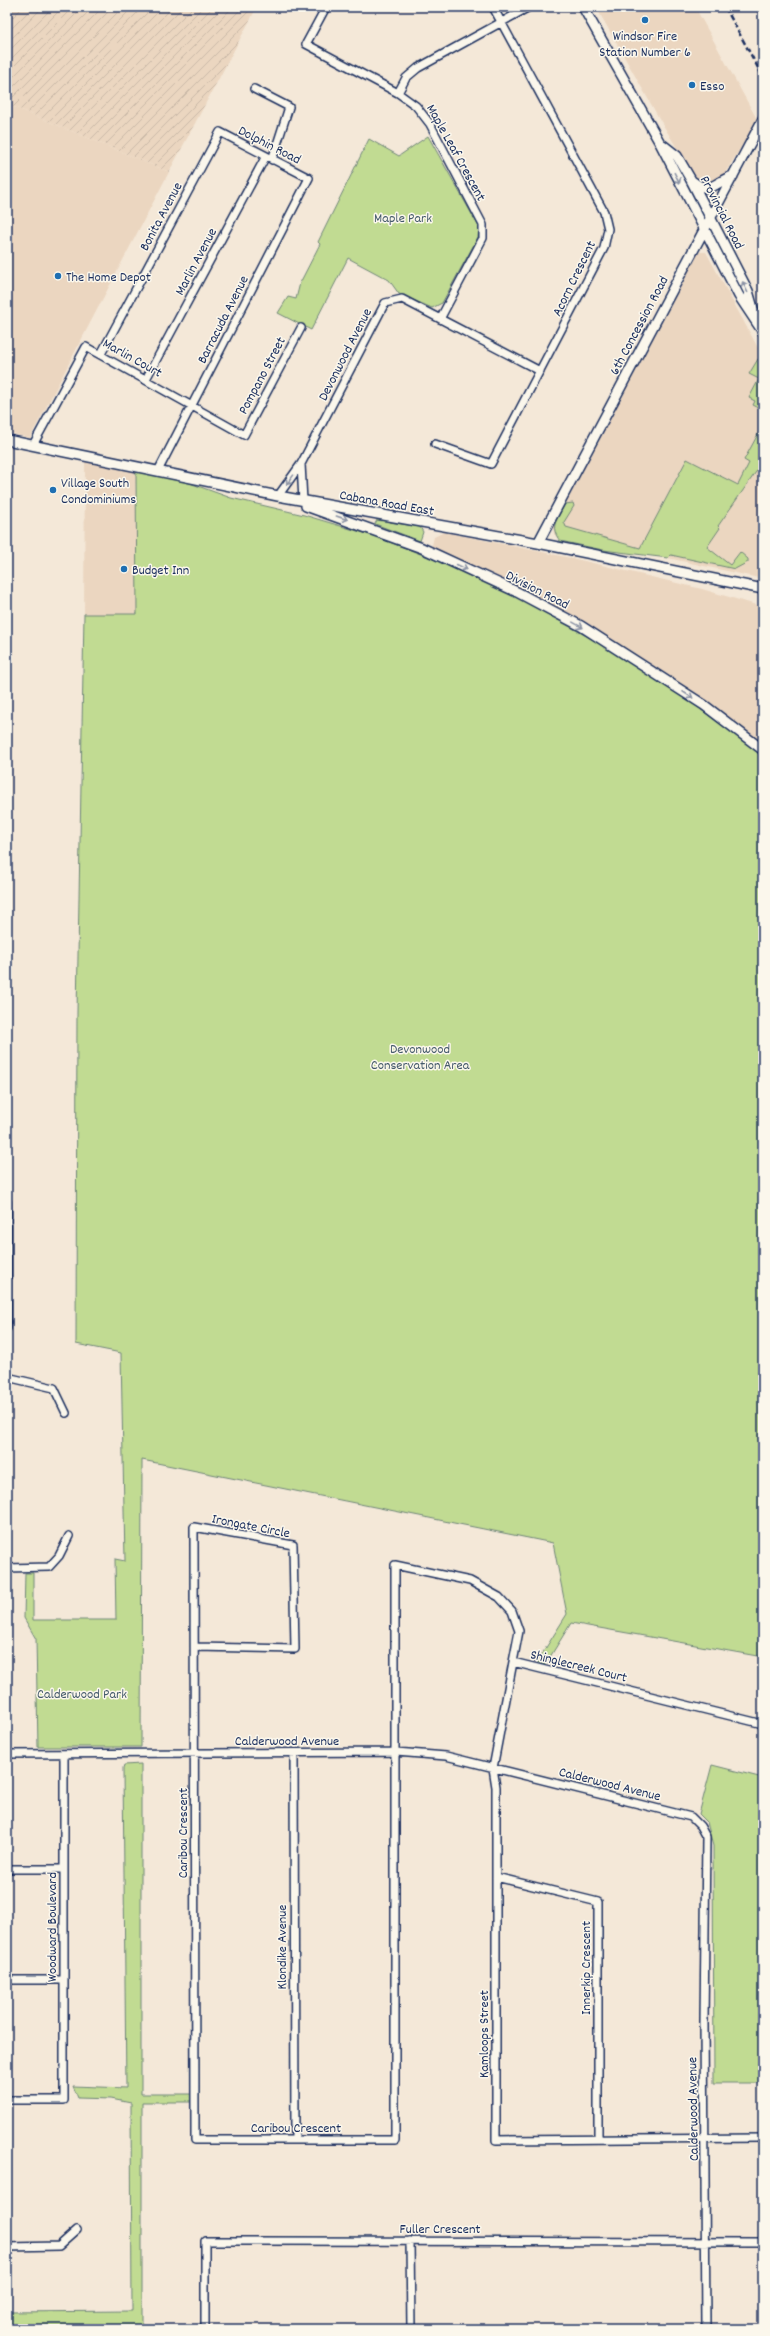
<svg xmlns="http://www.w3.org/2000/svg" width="770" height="2336" font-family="Dekko,sans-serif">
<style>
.built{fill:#ebd6c0}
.industrial{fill:url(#industrial-furrows)}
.green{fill:#c1db92;stroke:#6e8578}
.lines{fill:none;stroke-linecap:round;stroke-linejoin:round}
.street-casing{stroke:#1b2f5e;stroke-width:10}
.secondary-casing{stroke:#1b2f5e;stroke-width:12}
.street{stroke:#fbf7ec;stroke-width:7}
.secondary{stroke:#fbf7ec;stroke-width:9}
.rail{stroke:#1b2f5e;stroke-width:2.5;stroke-dasharray:6 3;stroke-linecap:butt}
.oneway{stroke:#8b93a5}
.poi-dot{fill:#1f6fb2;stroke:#fbf7ec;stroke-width:1.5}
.labels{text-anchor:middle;stroke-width:3;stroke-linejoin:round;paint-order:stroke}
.poi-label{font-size:14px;fill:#1b2f5e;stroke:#fbf7ec;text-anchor:start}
.street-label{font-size:14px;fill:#1b2f5e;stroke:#fbf7ec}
.park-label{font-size:14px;fill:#445a6b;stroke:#fbf7ec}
</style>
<defs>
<pattern id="industrial-furrows" width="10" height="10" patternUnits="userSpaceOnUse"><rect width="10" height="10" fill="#ebd6c0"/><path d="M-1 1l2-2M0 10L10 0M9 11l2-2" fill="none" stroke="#c9b8a7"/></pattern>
</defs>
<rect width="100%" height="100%" fill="#f4e8d8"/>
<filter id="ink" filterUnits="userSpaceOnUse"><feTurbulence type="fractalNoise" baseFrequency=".025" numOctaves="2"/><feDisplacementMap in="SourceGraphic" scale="8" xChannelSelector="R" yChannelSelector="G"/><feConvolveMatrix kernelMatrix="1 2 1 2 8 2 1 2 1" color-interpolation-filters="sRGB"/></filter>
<g filter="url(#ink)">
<path class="built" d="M 596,7 L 695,7 L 758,121 L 723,176 L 710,184 L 697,181 L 660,120 Z
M 7,104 L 169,172 L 30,438 L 7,433 Z
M 699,252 L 706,252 L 763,357 L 763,579 L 668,558 L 603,550 L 560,541 L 554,534 L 553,527 Z
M 85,461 L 136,471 L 138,614 L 84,614 Z
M 444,532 L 576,559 L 702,589 L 763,607 L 763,745 L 629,653 L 431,549 L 434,537 Z"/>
<path class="industrial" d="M 7,7 L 257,7 L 169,172 L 7,104 Z"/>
<path class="green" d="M 428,136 L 479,227 L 478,237 L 442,303 L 432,308 L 399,294 L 389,280 L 348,258 L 311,330 L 278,313 L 288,297 L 296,299 L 300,283 L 320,244 L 318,242 L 369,139 L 399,156 Z
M 758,359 L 763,360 L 763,410 L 753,405 L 755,401 L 749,398 L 759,379 L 749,374 Z
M 763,425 L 763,462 L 718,526 L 720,528 L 707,547 L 730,565 L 740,552 L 748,559 L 748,562 L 735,569 L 671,555 L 668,558 L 603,550 L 560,541 C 549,526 557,520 565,504 L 573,503 L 574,506 L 564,522 L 566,527 L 640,548 L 687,459 L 738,485 L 749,463 L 744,460 Z
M 136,471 L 184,481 L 231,498 L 304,515 L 374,536 L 449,565 L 520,599 L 608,648 L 696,706 L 763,755 L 763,1657 L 571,1623 L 545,1665 L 537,1662 L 567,1614 L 553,1543 L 142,1460 L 141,1747 L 38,1747 L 36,1639 L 24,1618 L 25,1573 L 33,1573 L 33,1620 L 116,1620 L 115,1559 L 125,1561 L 121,1353 L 76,1344 L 77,1013 L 84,614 L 137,614 Z
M 377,520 L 420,527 L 423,532 L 420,541 L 375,524 Z
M 141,1764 L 141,2094 L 191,2094 L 191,2102 L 142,2102 L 142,2329 L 7,2329 L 7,2312 L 132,2311 L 131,2103 L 111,2099 L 78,2098 L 73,2086 L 126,2088 L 123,1768 L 124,1765 Z
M 712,1765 L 763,1778 L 763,2083 L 714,2083 L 713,1846 L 707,1822 L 699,1814 Z"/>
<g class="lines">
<g class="street-casing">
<path id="street" d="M 326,7 L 306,44 L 398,93 L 416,106 L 430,124 L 483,225 L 483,238 L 440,319
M 254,89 L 289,107 L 272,160
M 398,93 L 406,78 L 418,68 L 529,7
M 101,354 L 220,132 L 309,178 L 158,471
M 146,379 L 266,156
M 435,444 L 491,464 L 604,248 L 608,229 L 604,212 L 493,7
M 33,445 L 86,347 L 244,435 L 301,328
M 301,464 L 303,501
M 278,496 L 301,464 L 385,303 L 402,299 L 540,371
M 7,1202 L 7,1328
M 7,1377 L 54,1388 L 66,1413
M 7,1568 L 49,1567 L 59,1556 L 69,1536
M 195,1647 L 295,1649 L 293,1545 L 194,1527 L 195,2140 L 395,2140 L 395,1565 L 470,1581 L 499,1597 L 512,1611 L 519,1631 L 513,1662 L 763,1724
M 513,1662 L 493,1768 L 496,1787 L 496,2140 L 763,2138
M 294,1753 L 295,2140
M 7,1754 L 396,1752 L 446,1756 L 691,1817 L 700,1826 L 706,1837 L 704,2022 L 706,2329
M 7,1869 L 64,1869
M 496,1877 L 598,1902 L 598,2139
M 7,1980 L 64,1980
M 7,2100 L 64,2100 L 64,1754
M 410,2241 L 411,2329
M 7,2247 L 59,2246 L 77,2230
M 205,2329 L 205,2241 L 763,2242"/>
</g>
<g class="secondary-casing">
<path id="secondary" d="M 583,7 L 660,143 L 739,296 L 763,332
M 663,145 L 677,156 L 691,180 L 748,291 L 755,315
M 692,181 C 712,196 715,181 733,176
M 7,440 L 278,496 L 538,543 L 763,589
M 306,506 L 422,548 L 517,592 L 581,626 L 704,705 L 763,750
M 538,543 L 763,119"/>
</g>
<use href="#street" class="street"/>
<use href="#secondary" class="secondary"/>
<path class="rail" d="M 725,7 L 763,77"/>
</g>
<defs><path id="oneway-shaft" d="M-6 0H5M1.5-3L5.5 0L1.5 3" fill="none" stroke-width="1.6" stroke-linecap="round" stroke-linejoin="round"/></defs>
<g class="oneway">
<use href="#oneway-shaft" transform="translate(677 178) rotate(63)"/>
<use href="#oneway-shaft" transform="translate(745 287) rotate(-116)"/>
<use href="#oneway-shaft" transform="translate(290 480) rotate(126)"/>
<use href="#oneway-shaft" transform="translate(342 518) rotate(19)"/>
<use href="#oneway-shaft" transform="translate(462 567) rotate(25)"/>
<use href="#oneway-shaft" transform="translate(578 625) rotate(29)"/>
<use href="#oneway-shaft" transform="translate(688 695) rotate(33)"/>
</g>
</g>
<g class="poi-dot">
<circle cx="645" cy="20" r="4"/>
<circle cx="692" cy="85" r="4"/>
<circle cx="58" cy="276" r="4"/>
<circle cx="53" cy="490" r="4"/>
<circle cx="124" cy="569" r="4"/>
</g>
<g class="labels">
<g class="poi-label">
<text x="645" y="40" text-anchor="middle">Windsor Fire<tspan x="645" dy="16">Station Number 6</tspan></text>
<text x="700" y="90">Esso</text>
<text x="66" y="281">The Home Depot</text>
<text x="61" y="487">Village South<tspan x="61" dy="16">Condominiums</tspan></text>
<text x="132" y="574">Budget Inn</text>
</g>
<g class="street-label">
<text transform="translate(270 144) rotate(27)" y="5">Dolphin Road</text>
<text transform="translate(457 152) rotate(61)" y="5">Maple Leaf Crescent</text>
<text transform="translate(723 212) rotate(63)" y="5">Provincial Road</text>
<text transform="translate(160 216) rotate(-62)" y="5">Bonita Avenue</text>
<text transform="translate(195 261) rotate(-62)" y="5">Marlin Avenue</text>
<text transform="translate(573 278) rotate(-64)" y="5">Acorn Crescent</text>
<text transform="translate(222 319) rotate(-63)" y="5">Barracuda Avenue</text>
<text transform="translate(638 325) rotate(-62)" y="5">6th Concession Road</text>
<text transform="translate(344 354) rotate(-63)" y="5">Devonwood Avenue</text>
<text transform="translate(133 357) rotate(29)" y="5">Marlin Court</text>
<text transform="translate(261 375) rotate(-62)" y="5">Pompano Street</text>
<text transform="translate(387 502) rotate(10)" y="5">Cabana Road East</text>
<text transform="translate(538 589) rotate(27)" y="5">Division Road</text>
<text transform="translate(251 1525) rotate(11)" y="5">Irongate Circle</text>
<text transform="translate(579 1665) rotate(14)" y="5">Shinglecreek Court</text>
<text x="287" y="1745">Calderwood Avenue</text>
<text transform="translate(610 1783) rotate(14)" y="5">Calderwood Avenue</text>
<text transform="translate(182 1833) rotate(-90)" y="5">Caribou Crescent</text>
<text transform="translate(51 1927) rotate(-90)" y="5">Woodward Boulevard</text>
<text transform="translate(281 1947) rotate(-90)" y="5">Klondike Avenue</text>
<text transform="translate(585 1968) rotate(-90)" y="5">Innerkip Crescent</text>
<text transform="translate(483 2034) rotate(-90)" y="5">Kamloops Street</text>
<text transform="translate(692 2109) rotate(-91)" y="5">Calderwood Avenue</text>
<text x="296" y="2132">Caribou Crescent</text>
<text x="440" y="2233">Fuller Crescent</text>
</g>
<g class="park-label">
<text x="403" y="222">Maple Park</text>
<text x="420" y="1053">Devonwood<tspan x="420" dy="16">Conservation Area</tspan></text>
<text x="82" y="1698">Calderwood Park</text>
</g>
</g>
<rect width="770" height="2336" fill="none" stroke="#fbf7ec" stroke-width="24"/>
<rect x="12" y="12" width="746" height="2312" fill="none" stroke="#1b2f5e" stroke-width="1.5" filter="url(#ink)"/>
</svg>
